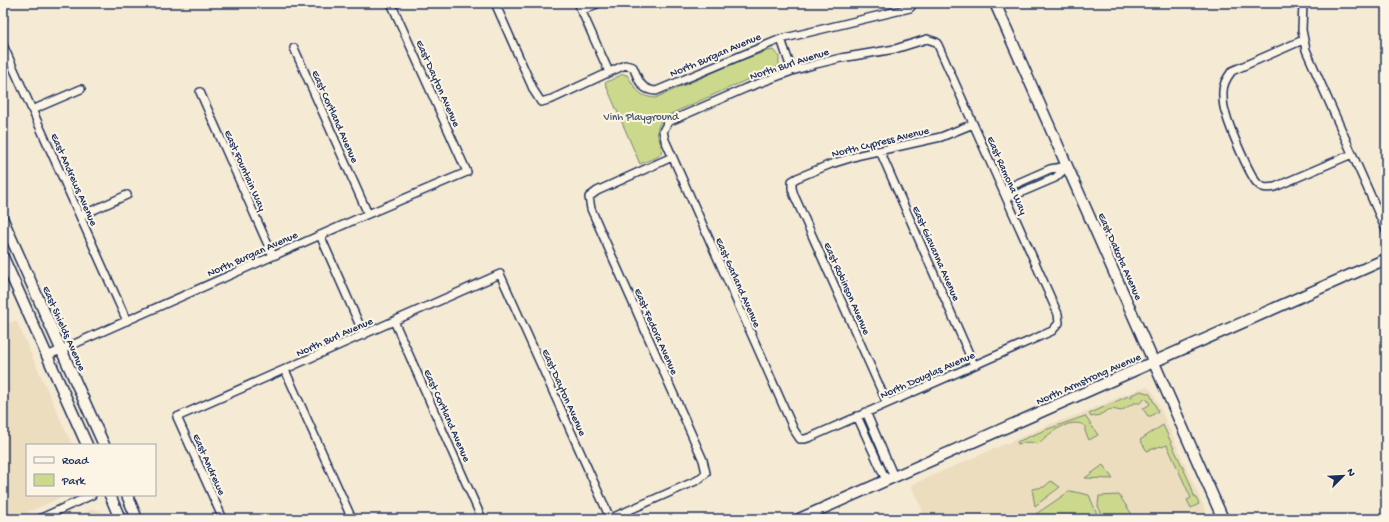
<svg xmlns="http://www.w3.org/2000/svg" width="1389" height="522" font-family="'Gochi Hand',sans-serif">
<style>
.built{fill:#ecddbf}
.green{fill:#ccd98c;stroke:#748475}
.lines{fill:none;stroke-linecap:round;stroke-linejoin:round}
.street-casing{stroke:#1b2f5e;stroke-width:10}
.secondary-casing{stroke:#1b2f5e;stroke-width:13}
.street{stroke:#fcf5e5;stroke-width:7}
.secondary{stroke:#fcf5e5;stroke-width:10}
.labels{text-anchor:middle;stroke-width:4;stroke-linejoin:round;paint-order:stroke}
.street-label{font-size:11px;fill:#1b2f5e;stroke:#fcf5e5}
.park-label{font-size:11px;fill:#475a6a;stroke:#fcf5e5}
</style>
<rect width="100%" height="100%" fill="#f5ead4"/>
<filter id="ink" filterUnits="userSpaceOnUse"><feTurbulence type="fractalNoise" baseFrequency=".025" numOctaves="2"/><feDisplacementMap in="SourceGraphic" scale="8" xChannelSelector="R" yChannelSelector="G"/><feConvolveMatrix kernelMatrix="1 2 1 2 8 2 1 2 1" color-interpolation-filters="sRGB"/></filter>
<g filter="url(#ink)">
<path class="built" d="M 16,320 L 72,445 L 27,445 L 27,495 L 66,495 L 12,519 L 3,519 L 3,326 Z
M 1146,387 L 1150,389 L 1153,392 L 1209,519 L 926,519 L 911,485 L 1048,425 L 1080,414 L 1141,388 Z
M 94,509 L 102,512 L 105,519 L 71,519 Z"/>
<path class="green" d="M 773,50 L 779,57 L 779,65 L 775,69 L 751,78 L 666,116 C 648,134 664,138 661,154 L 657,157 L 640,164 L 605,83 L 623,74 L 627,75 C 636,88 637,96 655,98 L 742,60 L 767,51 Z
M 1141,391 L 1150,394 L 1158,411 L 1151,416 L 1148,416 L 1143,409 L 1150,404 L 1146,398 L 1140,403 L 1134,403 L 1121,411 C 1108,408 1111,409 1101,414 C 1099,416 1094,416 1091,417 L 1089,414 L 1128,396 L 1129,398 L 1132,397 L 1131,395 Z
M 1085,416 L 1098,435 L 1089,440 L 1085,431 L 1085,426 C 1071,416 1048,434 1038,444 L 1029,442 L 1018,444 L 1017,442 L 1045,430 Z
M 1163,425 L 1190,483 L 1194,496 L 1195,496 L 1199,504 L 1191,508 L 1187,500 L 1191,498 L 1167,445 L 1162,447 L 1161,446 L 1147,451 L 1140,440 Z
M 1103,465 L 1113,479 L 1085,478 Z
M 1051,481 L 1060,487 L 1035,506 L 1032,489 L 1044,487 Z
M 1070,491 L 1089,495 L 1099,519 L 1034,519 L 1033,516 Z
M 1119,495 L 1135,519 L 1104,519 L 1098,506 L 1099,496 Z"/>
<g class="lines">
<g class="street-casing">
<path id="street" d="M 495,3 L 534,91 L 541,102 L 552,99 L 625,65 L 633,67 C 639,80 640,90 656,91 L 781,39 L 910,8 L 914,3
M 578,3 L 609,72
M 1303,3 L 1302,30 L 1306,50 L 1386,230
M 581,11 L 599,3
M 781,39 L 792,71
M 927,39 L 936,42 L 938,45 L 1058,314 L 1059,323 L 1052,331 L 811,437 L 805,439 L 800,439 L 794,430 L 665,140 L 663,131 L 668,122 L 746,88 L 792,71 L 816,64 L 841,58 L 895,49 Z
M 1303,40 L 1232,71 C 1226,79 1222,86 1223,96 C 1223,102 1224,109 1226,114 C 1229,126 1250,177 1258,184 C 1263,189 1269,188 1275,187 L 1352,154
M 3,45 L 127,321
M 294,48 L 368,214
M 200,92 L 273,256
M 32,110 L 81,89
M 880,151 L 974,365
M 1068,166 L 1055,178 L 1013,196 L 1005,194 L 1009,187 L 1050,169 Z
M 80,216 L 127,195
M 320,235 L 364,335
M 394,321 L 482,519
M 47,356 L 368,214 L 467,172 L 391,3
M 285,370 L 352,519
M 887,403 L 794,195 L 792,188 L 792,181 L 797,178 L 831,164 L 860,155 L 941,137 L 973,124
M 866,412 L 894,477
M 857,416 L 886,480
M 39,519 L 92,495
M 223,519 L 177,417 L 500,274 L 610,518
M 609,519 L 698,480 L 706,473 L 703,460 L 591,209 L 589,197 L 597,191 L 672,157"/>
</g>
<g class="secondary-casing">
<path id="secondary" d="M 995,3 L 1223,519
M 3,220 L 104,445
M 3,257 L 87,445
M 110,495 L 120,519
M 127,495 L 137,519
M 799,519 L 1386,259"/>
</g>
<use href="#street" class="street"/>
<use href="#secondary" class="secondary"/>
</g>
</g>
<g class="labels">
<g class="street-label">
<text transform="translate(715 54) rotate(-23)" y="4">North Burgan Avenue</text>
<text transform="translate(789 63) rotate(-18)" y="4">North Burl Avenue</text>
<text transform="translate(439 83) rotate(66)" y="4">East Dayton Avenue</text>
<text transform="translate(336 116) rotate(66)" y="4">East Cortland Avenue</text>
<text transform="translate(880 141) rotate(-14)" y="4">North Cypress Avenue</text>
<text transform="translate(246 170) rotate(66)" y="4">East Fountain Way</text>
<text transform="translate(1008 175) rotate(66)" y="4">East Ramona Way</text>
<text transform="translate(75 179) rotate(66)" y="4">East Andrews Avenue</text>
<text transform="translate(252 253) rotate(-24)" y="4">North Burgan Avenue</text>
<text transform="translate(937 253) rotate(66)" y="4">East Giavanna Avenue</text>
<text transform="translate(1121 256) rotate(66)" y="4">East Dakota Avenue</text>
<text transform="translate(739 282) rotate(66)" y="4">East Garland Avenue</text>
<text transform="translate(848 288) rotate(66)" y="4">East Robinson Avenue</text>
<text transform="translate(65 328) rotate(66)" y="4">East Shields Avenue</text>
<text transform="translate(657 331) rotate(66)" y="4">East Fedora Avenue</text>
<text transform="translate(334 336) rotate(-24)" y="4">North Burl Avenue</text>
<text transform="translate(927 374) rotate(-24)" y="4">North Douglas Avenue</text>
<text transform="translate(1088 378) rotate(-24)" y="4">North Armstrong Avenue</text>
<text transform="translate(565 392) rotate(66)" y="4">East Dayton Avenue</text>
<text transform="translate(448 415) rotate(66)" y="4">East Cortland Avenue</text>
<text transform="translate(210 464) rotate(66)" y="4">East Andrewe</text>
</g>
<g class="park-label">
<text x="641" y="120">Vinh Playground</text>
</g>
</g>
<rect width="1389" height="522" fill="none" stroke="#fcf5e5" stroke-width="16"/>
<rect x="8" y="8" width="1373" height="506" fill="none" stroke="#1b2f5e" stroke-width="1.5" filter="url(#ink)"/>
<rect x="26" y="444" width="130" height="52" fill="#fcf5e5" stroke="#a2a6af"/>
<rect x="34" y="457" width="20" height="6" fill="#fcf5e5" stroke="#a2a6af"/>
<text x="62" y="464" font-size="12" fill="#1b2f5e">Road</text>
<rect x="34" y="474" width="20" height="12" fill="#ccd98c" stroke="#a2a6af"/>
<text x="62" y="484" font-size="12" fill="#1b2f5e">Park</text>
<g transform="translate(1343 476) rotate(66)" stroke="#fcf5e5" stroke-width="3" paint-order="stroke">
<path d="M0-3L7 15L0 10L-7 15Z" fill="#1b2f5e"/>
<text y="-6" font-size="11" font-weight="bold" text-anchor="middle" fill="#1b2f5e">N</text>
</g>
</svg>
